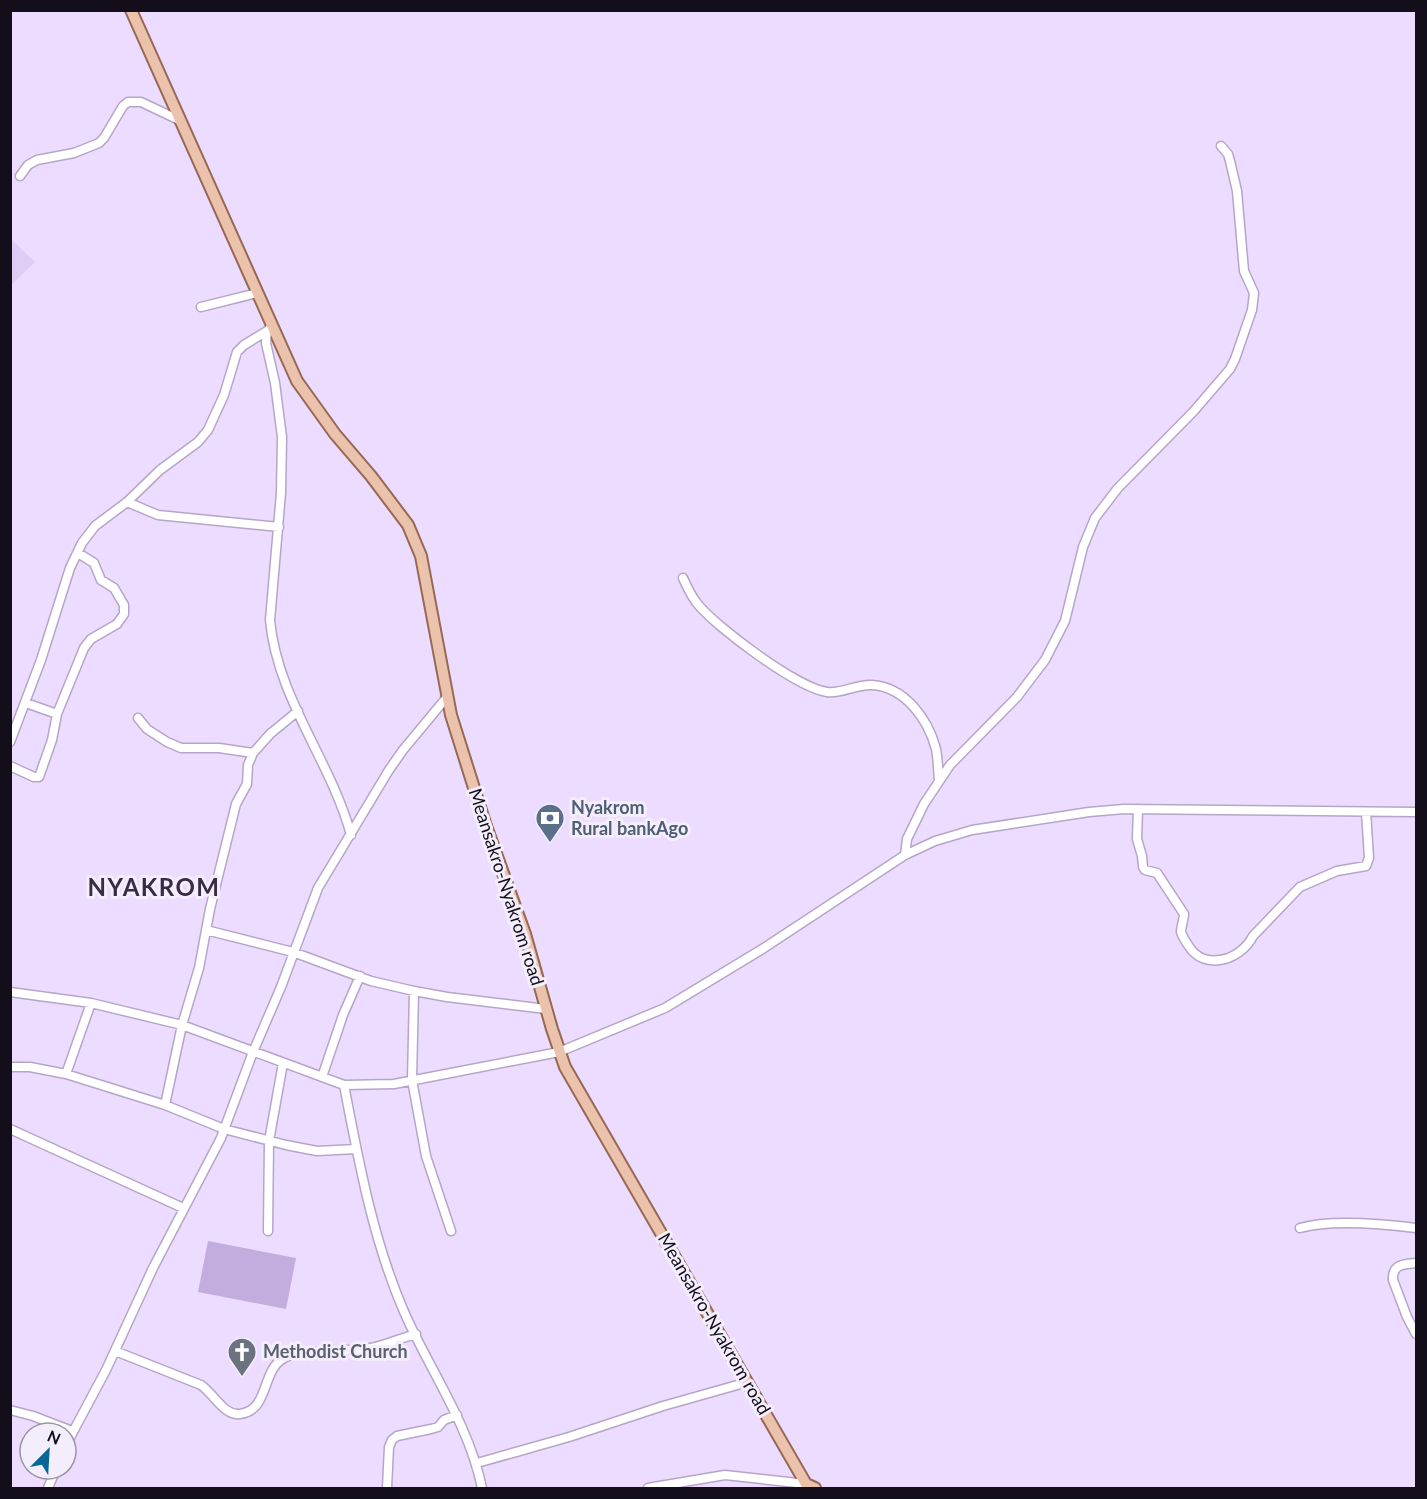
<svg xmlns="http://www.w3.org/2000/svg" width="1427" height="1499" font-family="Lato,sans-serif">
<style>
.built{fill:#e0cdf6}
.green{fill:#c3acde}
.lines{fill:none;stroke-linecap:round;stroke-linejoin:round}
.minor-casing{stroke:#b5a6c7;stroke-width:11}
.major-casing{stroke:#976955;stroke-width:14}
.minor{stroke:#fff;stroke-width:8}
.major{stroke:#ebc2ac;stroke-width:10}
.labels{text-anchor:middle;stroke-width:6;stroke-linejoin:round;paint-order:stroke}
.service-label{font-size:18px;font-weight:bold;fill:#4e5e75;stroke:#f4eefc;text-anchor:start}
.street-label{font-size:18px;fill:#140e1a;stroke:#f4eefc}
.worship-label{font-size:18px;font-weight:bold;fill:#5b616d;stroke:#f4eefc;text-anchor:start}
.district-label{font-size:24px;font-weight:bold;letter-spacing:1.5px;fill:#382b46;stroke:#f4eefc}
</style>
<rect width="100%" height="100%" fill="#ecdcff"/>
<path class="built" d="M 11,239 L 35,262 L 11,285 L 10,285 Z"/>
<path class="green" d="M 208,1241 L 296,1258 L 286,1309 L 198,1292 Z"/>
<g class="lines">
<g class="minor-casing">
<path id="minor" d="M 20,176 L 28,165 L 37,160 L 74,153 L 99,143 L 104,138 L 123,106 L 128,102 L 141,102 L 179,120
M 201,307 L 257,293
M 272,326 L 267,331 L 266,343 L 275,383 L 282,437 L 281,493 L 270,620 C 277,698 331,761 351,835
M 127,502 L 158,515 L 279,527
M 683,578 C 687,587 691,595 696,602 C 715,627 798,688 827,692 C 842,694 856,684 872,685 C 905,687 928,719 936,749 C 938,759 938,770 939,781
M 26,703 L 57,714
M 138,718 L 147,729 L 167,742 L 181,748 L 219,748 L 253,753
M 10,742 L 41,660 L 70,568 L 82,543 L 95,526 L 127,502 L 160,470 L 198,442 L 208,430 L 224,395 L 237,352 L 244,345 L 267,331
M 10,766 L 34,777 L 39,777 L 52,740 L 57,714 L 84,648 L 91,639 L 117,624 L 124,614 L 124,605 L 114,588 L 101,580 L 94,563 L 78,553
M 1138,809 L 1137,839 L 1142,856 L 1143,867 L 1145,870 L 1157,873 L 1184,914 C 1184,919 1181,927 1181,932 C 1182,936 1186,942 1188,945 C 1204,972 1241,960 1253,936 L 1300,887 L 1337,871 L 1366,866 L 1369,858 L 1366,812
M 905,855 L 907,839 L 924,804 L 950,765 L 1017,697 L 1045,660 L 1065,621 L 1083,547 L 1095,518 L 1118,488 L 1193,412 L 1230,369 L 1235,359 L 1252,310 L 1254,293 L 1244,271 L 1237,191 L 1230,161 L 1228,154 L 1221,146
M 206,930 L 293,952 L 371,981 L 414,991 L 447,997 L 546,1009
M 414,991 L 412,1080 L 426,1156 L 451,1231
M 10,992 L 91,1003 L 182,1025 L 344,1085 L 394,1084 L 559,1052 L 665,1008 L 764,948 L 905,855 L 935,841 L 972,830 L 1089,812 L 1124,809 L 1416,812
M 10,1067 L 30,1067 L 66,1074 L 165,1105 L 224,1129 L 286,1145 L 317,1151 L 356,1149
M 66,1074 L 91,1003
M 322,1077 L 343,1015 L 360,976
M 344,1085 C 359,1163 373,1241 405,1314 C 431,1372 469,1425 482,1488
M 165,1105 L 182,1025 L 199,968 L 210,909 L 236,804 L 247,784 L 248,765 L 253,753 L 270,734 L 298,711
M 10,1129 L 183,1208
M 1300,1228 C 1331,1219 1384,1224 1416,1228
M 268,1231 L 269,1141 L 283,1063
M 1416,1263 C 1404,1264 1392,1264 1393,1280 L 1407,1317 L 1416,1334
M 115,1351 L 201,1385 C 215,1395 224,1416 240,1414 C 270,1410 261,1370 284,1358 C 300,1349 350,1352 371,1348 C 386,1345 401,1338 416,1334
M 10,1410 L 33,1416 L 72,1431
M 66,1445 L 106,1370 L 153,1268 L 221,1138 L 253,1052 L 281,987 L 318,888 L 389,770 L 403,750 L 447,697
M 477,1463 L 569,1437 L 663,1406 L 748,1382
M 48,1488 L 56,1469
M 387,1488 L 389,1447 L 392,1440 L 397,1436 L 431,1429 L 438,1427 L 444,1420 L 457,1415
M 648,1488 L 725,1475 L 806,1484"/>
</g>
<g class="major-casing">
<path id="major" d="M 131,10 L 297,381 L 335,434 L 371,476 L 408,525 L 421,556 L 451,715 L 486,826 L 525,934 L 552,1029 L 565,1067 L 806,1484 L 815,1488"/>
</g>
<use href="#minor" class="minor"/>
<use href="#major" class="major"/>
</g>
<defs>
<g id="bank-pin" transform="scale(1.5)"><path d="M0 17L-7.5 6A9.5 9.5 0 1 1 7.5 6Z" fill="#5c6f8a" stroke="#f4eefc"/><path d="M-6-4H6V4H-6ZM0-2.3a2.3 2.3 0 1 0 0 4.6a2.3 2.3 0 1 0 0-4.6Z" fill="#fff"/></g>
<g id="church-pin" transform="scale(1.5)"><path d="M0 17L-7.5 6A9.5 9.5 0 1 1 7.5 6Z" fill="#6b7280" stroke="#f4eefc"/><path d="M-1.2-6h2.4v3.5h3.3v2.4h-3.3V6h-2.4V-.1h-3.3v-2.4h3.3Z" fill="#fff"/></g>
</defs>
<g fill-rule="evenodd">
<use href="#bank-pin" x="550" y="818"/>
<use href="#church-pin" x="242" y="1352"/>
</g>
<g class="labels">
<g class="service-label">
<text x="571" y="814">Nyakrom<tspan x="571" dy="21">Rural bankAgo</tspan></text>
</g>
<g class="street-label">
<text transform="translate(506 887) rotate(72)" y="6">Meansakro-Nyakrom road</text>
<text transform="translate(714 1324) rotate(60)" y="6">Meansakro-Nyakrom road</text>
</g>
<g class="worship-label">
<text x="263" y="1358">Methodist Church</text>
</g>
<g class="district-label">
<text x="154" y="896">NYAKROM</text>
</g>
</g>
<rect width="1427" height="1499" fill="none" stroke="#140e1a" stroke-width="24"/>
<g transform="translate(48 1451) rotate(24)"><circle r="28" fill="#f4eefc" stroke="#9a94a2" stroke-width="1.5"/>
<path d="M0-4.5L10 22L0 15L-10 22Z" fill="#076897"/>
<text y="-9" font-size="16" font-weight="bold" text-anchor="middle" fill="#140e1a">N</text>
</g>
</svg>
